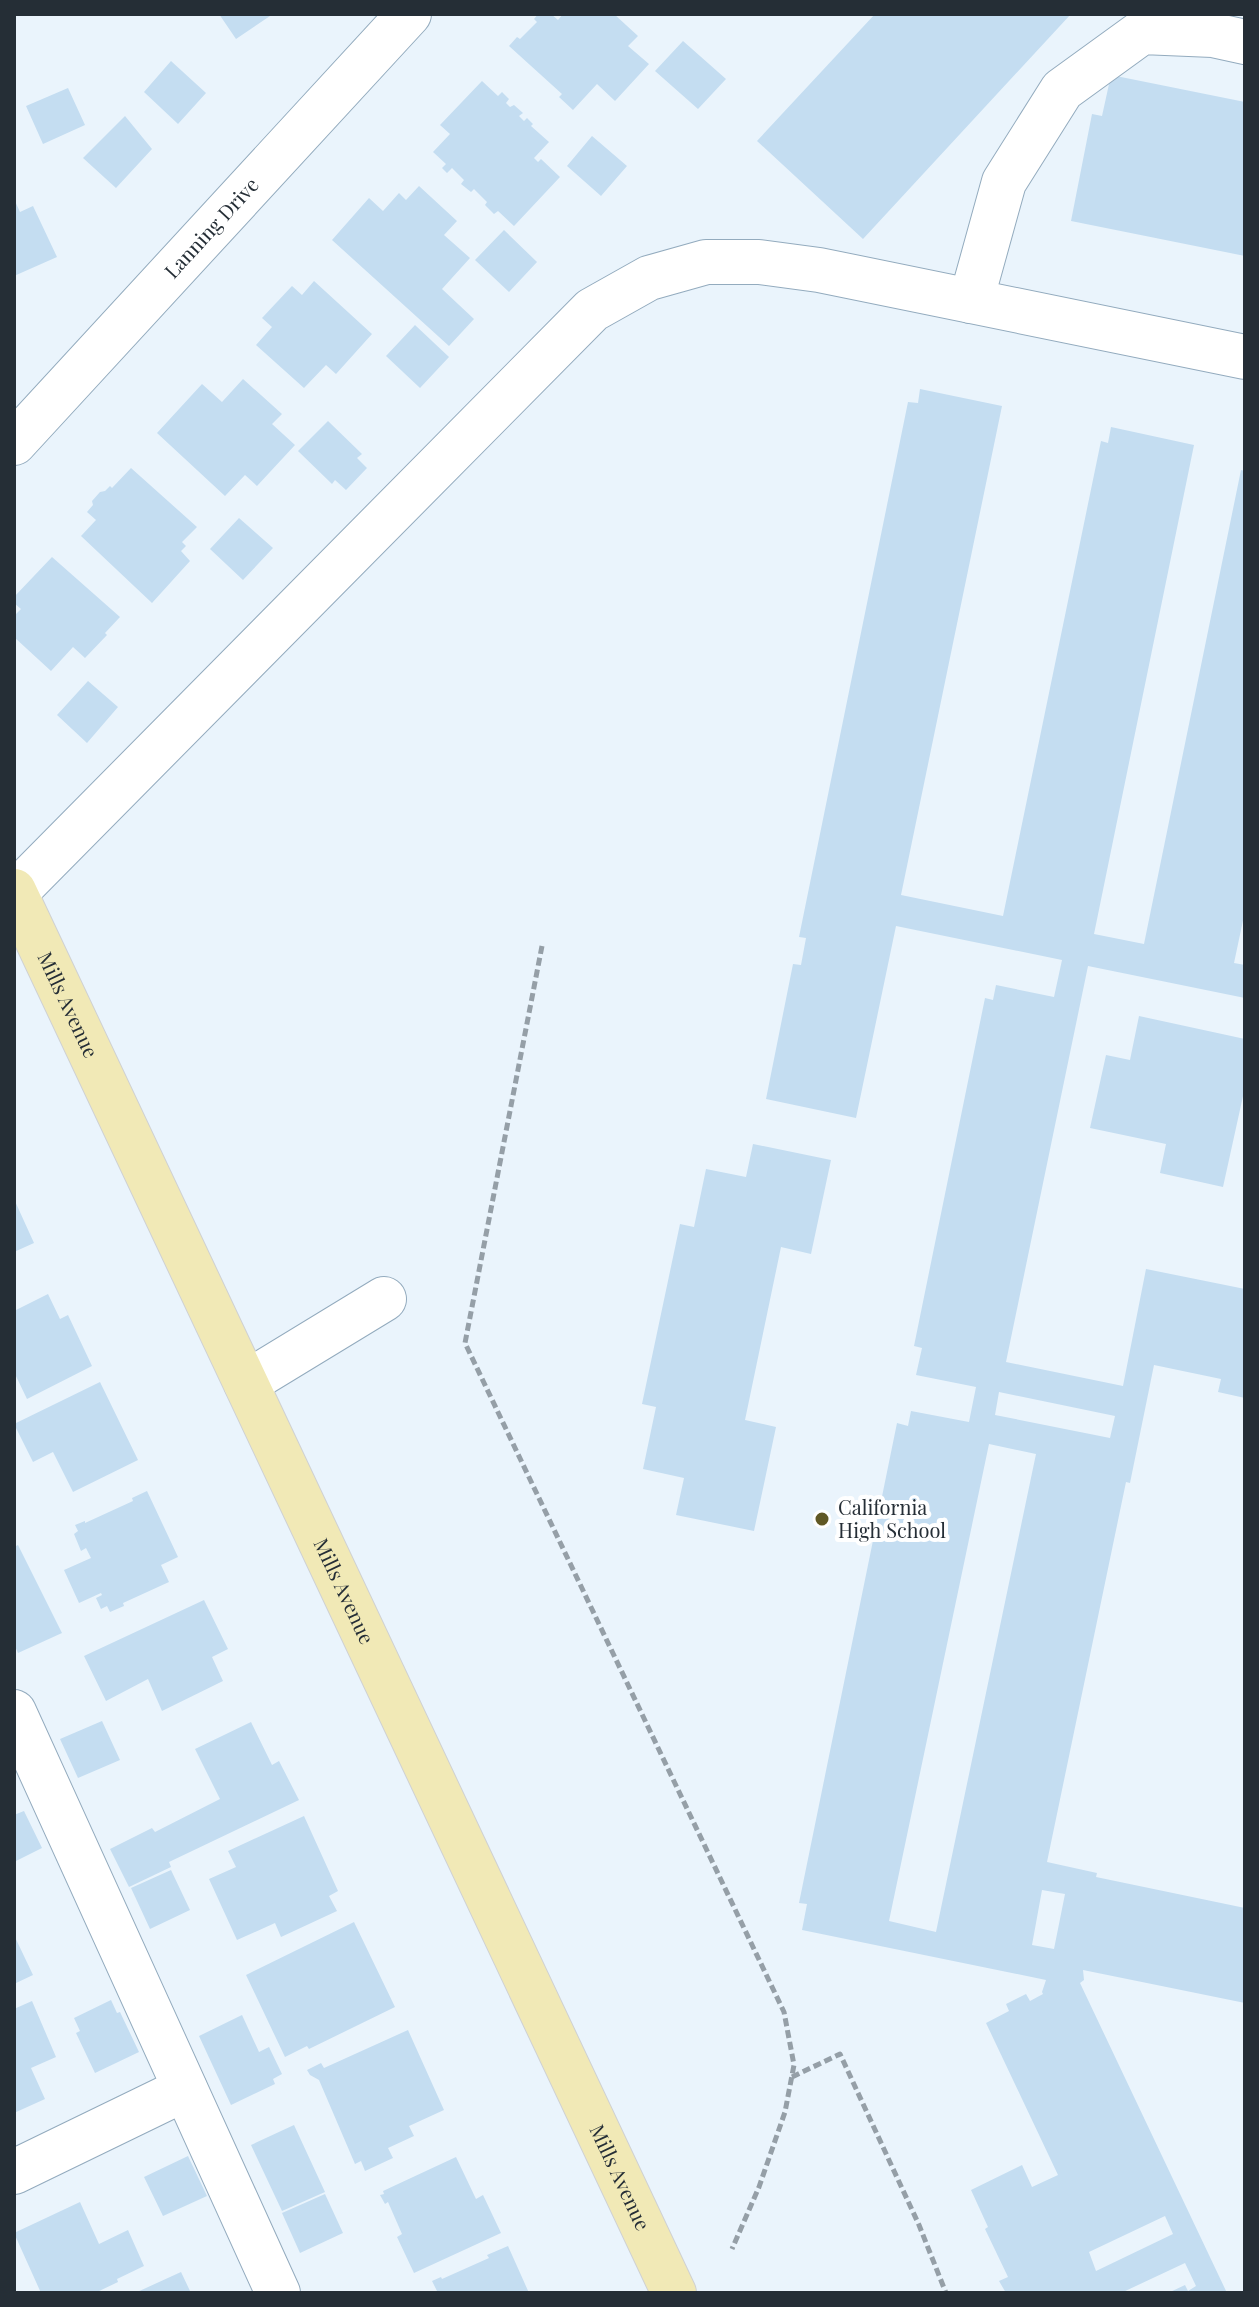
<svg xmlns="http://www.w3.org/2000/svg" width="1259" height="2307" font-family="'Playfair Display',serif">
<style>
.building{fill:#c4ddf1;fill-rule:evenodd}
.lines{fill:none;stroke-linecap:round;stroke-linejoin:round}
.minor-casing{stroke:#93abbe;stroke-width:46}
.major-casing{stroke:#cfd1d3;stroke-width:46}
.path{stroke:#959fa7;stroke-width:5;stroke-dasharray:8 4;stroke-linecap:butt}
.minor{stroke:#fff;stroke-width:44}
.major{stroke:#f1e9b6;stroke-width:44}
.poi-dot{fill:#605825;stroke:#fff;stroke-width:3}
.labels{text-anchor:middle;stroke-width:8;stroke-linejoin:round;paint-order:stroke}
.street-label{font-size:20px;fill:#252e36;stroke:#fff}
.poi-label{font-size:20px;fill:#252e36;stroke:#fff;text-anchor:start}
</style>
<rect width="100%" height="100%" fill="#eaf4fc"/>
<path class="building" d="M 219,14 L 273,14 L 236,39 Z
M 538,14 L 551,14 L 558,20 L 563,14 L 614,14 L 638,36 L 628,46 L 649,64 L 615,101 L 597,84 L 573,110 L 559,97 L 562,94 L 509,46 L 517,37 L 520,39 L 537,22 L 534,19 Z
M 875,14 L 1071,14 L 863,239 L 757,141 Z
M 683,41 L 726,79 L 698,109 L 655,71 Z
M 171,61 L 206,93 L 178,124 L 144,92 Z
M 1111,75 L 1245,102 L 1245,256 L 1071,221 L 1092,114 L 1102,116 Z
M 482,81 L 498,96 L 502,92 L 509,99 L 506,103 L 510,107 L 514,105 L 523,113 L 519,116 L 524,121 L 527,118 L 533,124 L 531,126 L 549,142 L 534,158 L 538,162 L 541,159 L 560,177 L 514,226 L 498,211 L 494,214 L 485,205 L 487,202 L 474,189 L 471,192 L 461,184 L 464,180 L 452,168 L 447,173 L 442,168 L 446,164 L 433,152 L 450,134 L 440,125 Z
M 68,88 L 85,125 L 43,144 L 26,106 Z
M 125,116 L 152,149 L 116,188 L 83,158 Z
M 592,136 L 627,166 L 601,196 L 567,166 Z
M 419,186 L 457,221 L 444,235 L 470,258 L 442,289 L 474,319 L 449,346 L 332,240 L 369,198 L 383,211 L 399,193 L 406,200 Z
M 14,199 L 20,212 L 33,206 L 57,257 L 14,276 Z
M 504,230 L 537,262 L 509,292 L 475,260 Z
M 314,281 L 372,334 L 336,374 L 326,365 L 304,388 L 256,345 L 272,327 L 262,318 L 292,286 L 302,295 Z
M 415,325 L 449,357 L 420,388 L 386,356 Z
M 243,379 L 282,414 L 272,424 L 295,445 L 257,486 L 245,475 L 225,496 L 157,433 L 202,384 L 222,402 Z
M 920,389 L 1002,406 L 901,895 L 1003,916 L 1101,441 L 1108,443 L 1111,427 L 1194,445 L 1094,934 L 1144,944 L 1241,470 L 1245,471 L 1245,911 L 1234,963 L 1245,965 L 1245,998 L 1088,966 L 1006,1362 L 1123,1386 L 1146,1269 L 1245,1289 L 1245,1398 L 1218,1392 L 1221,1379 L 1154,1365 L 1130,1483 L 1126,1482 L 1047,1862 L 1097,1873 L 1096,1877 L 1245,1908 L 1245,2003 L 1083,1970 L 1084,1980 L 1080,1983 L 1227,2293 L 1168,2293 L 1185,2285 L 1188,2291 L 1196,2286 L 1185,2263 L 1121,2293 L 1006,2293 L 999,2281 L 1008,2277 L 985,2229 L 988,2227 L 971,2190 L 1022,2165 L 1032,2187 L 1058,2175 L 986,2023 L 1009,2011 L 1006,2004 L 1026,1994 L 1030,2001 L 1043,1994 L 1042,1992 L 1046,1980 L 802,1930 L 807,1904 L 799,1903 L 897,1423 L 908,1426 L 911,1411 L 969,1422 L 976,1387 L 916,1375 L 922,1348 L 914,1346 L 985,998 L 993,1000 L 996,985 L 1054,997 L 1062,960 L 896,926 L 856,1118 L 766,1099 L 793,964 L 801,965 L 806,938 L 799,937 L 908,402 L 918,403 ZM 999,1392 L 1115,1416 L 1110,1438 L 995,1415 ZM 989,1444 L 1036,1454 L 936,1932 L 889,1921 ZM 1042,1890 L 1065,1894 L 1054,1949 L 1032,1945 ZM 1165,2216 L 1173,2234 L 1096,2271 L 1089,2252 Z
M 328,421 L 362,454 L 357,458 L 367,468 L 346,490 L 335,480 L 332,484 L 298,451 Z
M 131,468 L 197,527 L 182,542 L 186,546 L 181,551 L 190,561 L 152,603 L 81,536 L 96,520 L 87,512 L 93,505 L 92,501 L 100,492 L 105,491 L 110,486 L 112,488 Z
M 239,518 L 273,548 L 243,580 L 210,549 Z
M 52,557 L 120,617 L 105,633 L 107,635 L 85,658 L 73,647 L 51,671 L 14,637 L 14,616 L 21,609 L 14,603 L 14,597 Z
M 88,681 L 118,707 L 87,743 L 57,715 Z
M 1139,1016 L 1245,1039 L 1245,1087 L 1223,1187 L 1160,1173 L 1166,1144 L 1090,1128 L 1106,1055 L 1130,1060 Z
M 753,1144 L 831,1160 L 811,1254 L 781,1247 L 745,1420 L 776,1427 L 754,1531 L 676,1515 L 684,1478 L 643,1469 L 656,1407 L 642,1404 L 680,1224 L 694,1227 L 706,1169 L 746,1177 Z
M 14,1199 L 34,1243 L 14,1252 Z
M 48,1294 L 60,1319 L 68,1315 L 92,1366 L 27,1399 L 14,1372 L 14,1311 Z
M 100,1382 L 138,1460 L 73,1492 L 53,1452 L 33,1462 L 14,1424 Z
M 147,1491 L 178,1557 L 161,1565 L 169,1582 L 123,1603 L 124,1606 L 110,1612 L 107,1606 L 101,1609 L 96,1598 L 102,1595 L 101,1593 L 79,1603 L 64,1570 L 91,1558 L 86,1548 L 81,1551 L 74,1534 L 78,1531 L 75,1525 L 85,1521 L 85,1523 L 133,1501 L 132,1498 Z
M 18,1545 L 62,1633 L 18,1653 L 14,1644 L 14,1547 Z
M 204,1600 L 228,1649 L 212,1657 L 223,1681 L 162,1711 L 148,1679 L 106,1701 L 84,1656 Z
M 102,1721 L 120,1760 L 78,1778 L 60,1739 Z
M 251,1722 L 272,1765 L 279,1761 L 299,1800 L 169,1862 L 171,1867 L 129,1887 L 110,1849 L 152,1828 L 155,1832 L 220,1799 L 195,1749 Z
M 24,1811 L 42,1848 L 14,1862 L 14,1815 Z
M 304,1816 L 338,1891 L 329,1896 L 337,1911 L 281,1937 L 275,1923 L 237,1940 L 209,1879 L 236,1867 L 228,1851 Z
M 171,1870 L 190,1910 L 150,1929 L 131,1888 Z
M 354,1922 L 395,2007 L 309,2049 L 307,2046 L 285,2057 L 246,1975 Z
M 14,1935 L 33,1975 L 14,1984 Z
M 111,2000 L 117,2013 L 120,2012 L 139,2052 L 95,2073 L 76,2033 L 80,2031 L 74,2018 Z
M 32,2001 L 56,2057 L 31,2068 L 45,2099 L 14,2113 L 14,2009 Z
M 242,2015 L 259,2052 L 269,2047 L 282,2074 L 273,2079 L 275,2084 L 231,2105 L 199,2036 Z
M 408,2030 L 444,2110 L 409,2126 L 414,2136 L 388,2148 L 393,2158 L 365,2171 L 361,2161 L 355,2164 L 319,2080 L 310,2075 L 307,2070 L 321,2063 L 324,2068 Z
M 294,2125 L 325,2192 L 282,2211 L 251,2145 Z
M 188,2156 L 207,2196 L 163,2216 L 144,2177 Z
M 456,2157 L 476,2199 L 483,2195 L 501,2233 L 414,2273 L 397,2237 L 402,2234 L 388,2202 L 385,2204 L 380,2195 L 384,2194 L 383,2191 Z
M 325,2194 L 343,2233 L 300,2253 L 282,2213 Z
M 80,2202 L 99,2244 L 128,2230 L 144,2266 L 117,2279 L 118,2282 L 95,2293 L 41,2293 L 14,2233 Z
M 508,2246 L 529,2293 L 438,2293 L 432,2281 L 441,2277 L 442,2279 L 489,2258 L 487,2255 Z
M 181,2272 L 191,2293 L 135,2293 Z"/>
<g class="lines">
<g class="minor-casing">
<g id="minor">
<path d="M 971,301 L 1004,182 L 1062,90 L 1142,32 L 1213,35 L 1245,42"/>
<path id="s1" d="M 14,443 L 409,14"/>
<path d="M 15,893 L 592,310 L 649,278 L 706,262 L 759,262 L 819,270 L 1245,357"/>
<path d="M 246,1383 L 384,1299"/>
<path d="M 14,1712 L 278,2293"/>
<path d="M 14,2172 L 185,2089"/>
</g>
</g>
<g class="major-casing">
<g id="major">
<path id="s2" d="M 14,891 L 674,2293"/>
</g>
</g>
<path class="path" d="M 542,946 L 465,1343 L 784,2012 L 794,2065 L 785,2112 L 759,2187 L 732,2249
M 792,2077 L 840,2054 L 919,2225 L 946,2293"/>
<use href="#minor" class="minor"/>
<use href="#major" class="major"/>
</g>
<circle class="poi-dot" cx="822" cy="1519" r="8"/>
<g class="labels">
<g class="street-label">
<text dy="7" stroke="none"><textPath href="#s1" startOffset="292">Lanning Drive</textPath></text>
<text dy="7" stroke="none"><textPath href="#s2" startOffset="126">Mills Avenue</textPath></text>
<text dy="7" stroke="none"><textPath href="#s2" startOffset="774">Mills Avenue</textPath></text>
<text dy="7" stroke="none"><textPath href="#s2" startOffset="1422">Mills Avenue</textPath></text>
</g>
<g class="poi-label">
<text x="838" y="1515">California<tspan x="838" dy="23">High School</tspan></text>
</g>
</g>
<rect width="1259" height="2307" fill="none" stroke="#252e36" stroke-width="32"/>
</svg>
